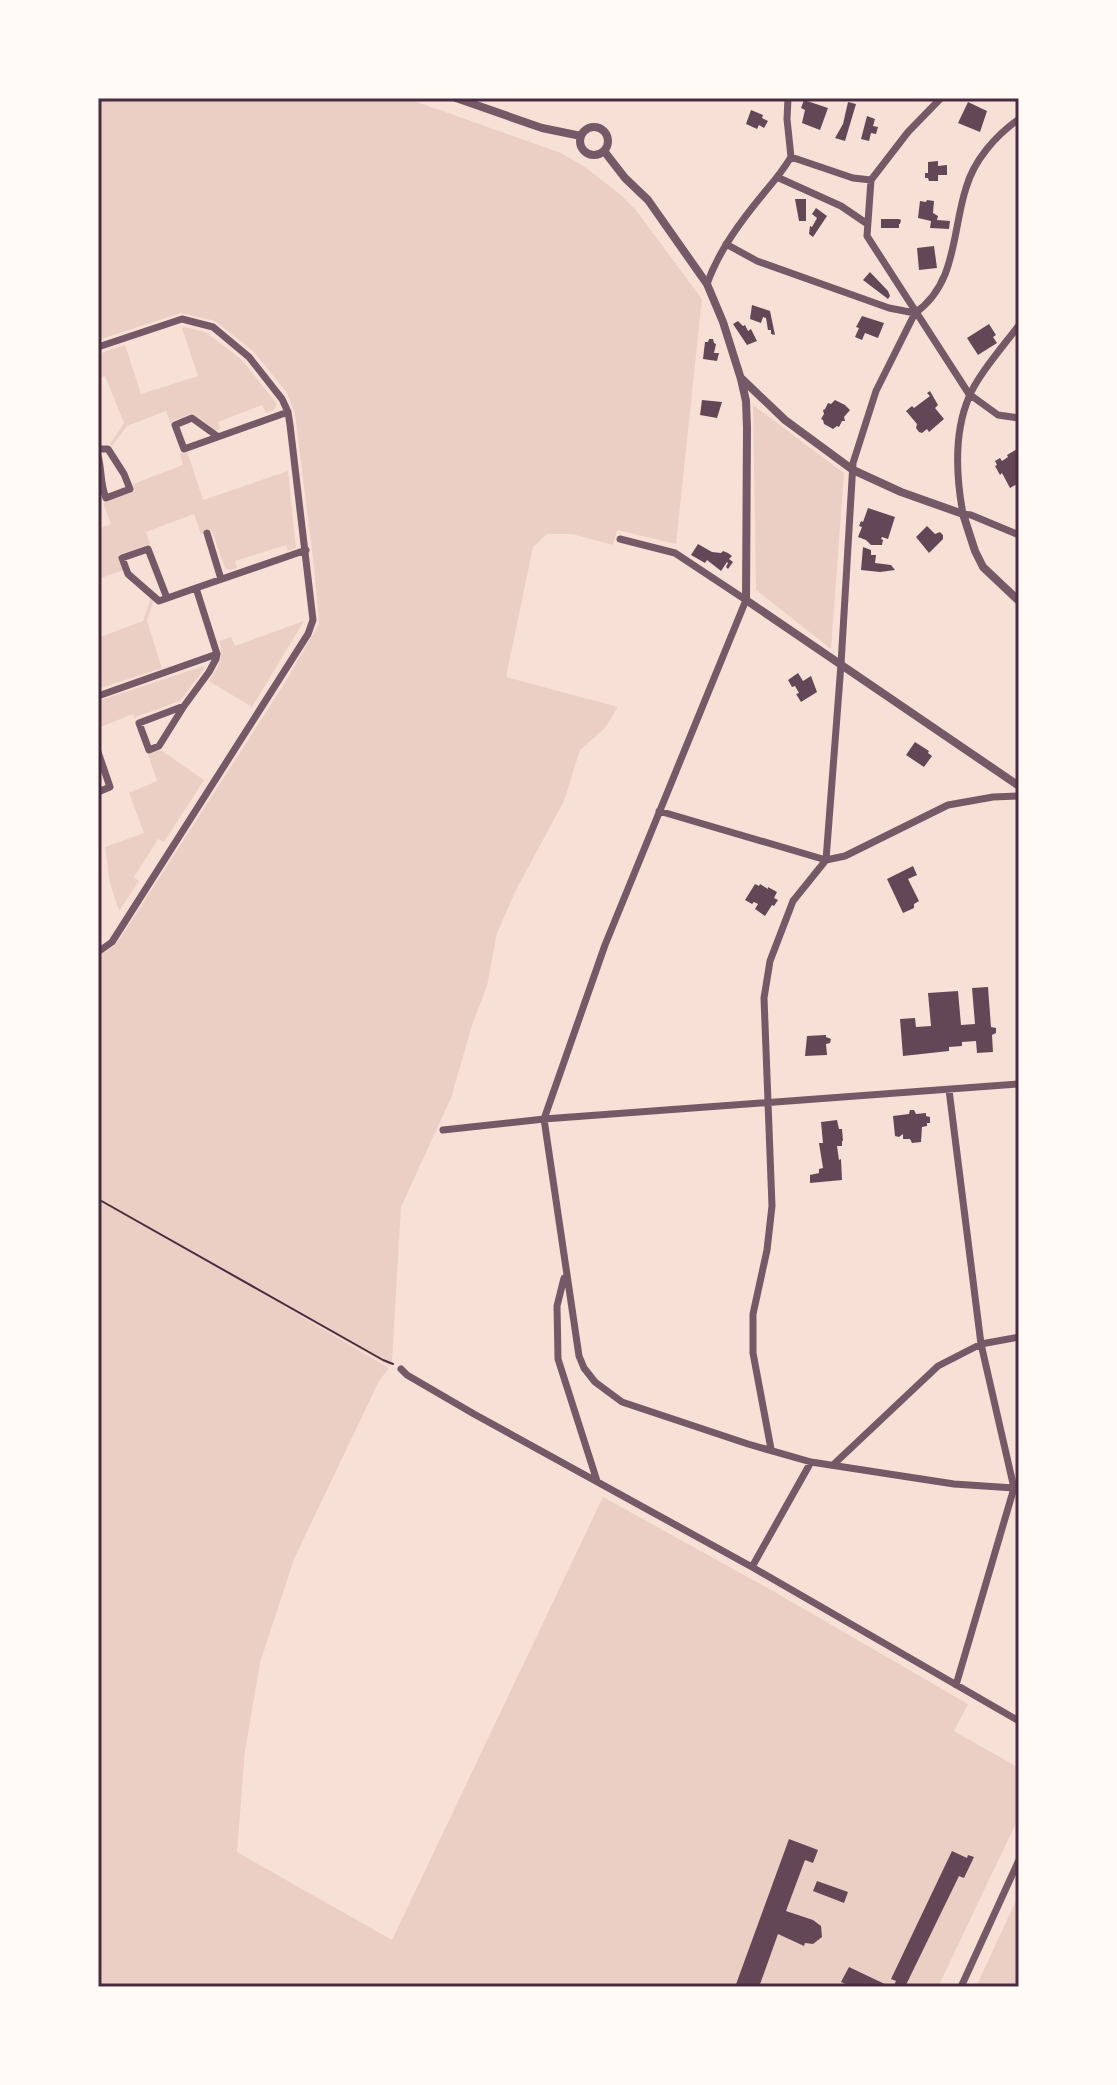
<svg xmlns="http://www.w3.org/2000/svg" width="1117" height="2085" font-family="Mulish,sans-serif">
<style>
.green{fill:#ebcfc5}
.building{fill:#644757}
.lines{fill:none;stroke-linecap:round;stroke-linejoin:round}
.path{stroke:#4a2c40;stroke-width:2}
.minor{stroke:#755966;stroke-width:7}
.tertiary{stroke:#755966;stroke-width:8}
.neatline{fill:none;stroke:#4a2c40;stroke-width:3}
</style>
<rect width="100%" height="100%" fill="#f7e1d7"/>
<path class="green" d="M 98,98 L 406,98 L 561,153 L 585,167 L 622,196 L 635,209 L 702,299 L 676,544 L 617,530 L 613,545 L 572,534 L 547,534 L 533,547 L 506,677 L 618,707 L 605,728 L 580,750 L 564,801 L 516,890 L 497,933 L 487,986 L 472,1025 L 451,1098 L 401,1207 L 392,1361 L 389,1366 L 275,1301 L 389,1368 L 379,1381 L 294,1559 L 260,1663 L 245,1751 L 237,1852 L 392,1940 L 603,1497 L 773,1591 L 968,1704 L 954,1731 L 1019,1768 L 1019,1817 L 938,1987 L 98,1987 L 98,957 L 114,946 L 123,934 L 284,684 L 319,624 L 314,567 L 295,414 L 287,393 L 254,352 L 215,321 L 181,313 L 98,340 Z
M 185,327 L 205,332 L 228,349 L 242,360 L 277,404 L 274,410 L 266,413 L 262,405 L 218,422 L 220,429 L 215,430 L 193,413 L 172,421 L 171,424 L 166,411 L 127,426 L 112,446 L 110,444 L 124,423 L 105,376 L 98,378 L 98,354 L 125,345 L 141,394 L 198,376 L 182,328 Z
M 753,405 L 844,473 L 831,649 L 756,590 Z
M 187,451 L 203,500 L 288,471 L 296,548 L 288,551 L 286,545 L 235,561 L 237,568 L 230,570 L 225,568 L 212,531 L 201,534 L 194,514 L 146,532 L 150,544 L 119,555 L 124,570 L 98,579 L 98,529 L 111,524 L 103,503 L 135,491 L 133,484 L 183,465 L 180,454 Z
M 151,597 L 154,599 L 147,621 L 162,668 L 98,689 L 98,638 L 143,621 Z
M 304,621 L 252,707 L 209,681 C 218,667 225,658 219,641 L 231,637 L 235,646 Z
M 204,666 L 205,668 L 180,701 L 136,717 L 135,719 L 133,714 L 98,728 L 98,701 Z
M 161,750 L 204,780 L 164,842 L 158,839 L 134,877 L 139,881 L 119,911 L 110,883 L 105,847 L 144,833 L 129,793 L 157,781 L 148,754 Z
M 1019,1894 L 1019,1987 L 976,1987 Z"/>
<path class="building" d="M 804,100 L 828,108 L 820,130 L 802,123 L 805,110 L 801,108 Z
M 848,102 L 856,104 L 845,141 L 835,138 L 843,124 Z
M 968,102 L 987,111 L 980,132 L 958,123 Z
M 751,110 L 763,115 L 762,118 L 768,121 L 764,128 L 759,125 L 757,129 L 746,124 Z
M 867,116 L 875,119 L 873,126 L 878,127 L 876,134 L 871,133 L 869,141 L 861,139 Z
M 938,161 L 938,166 L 947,165 L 947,175 L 938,175 L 938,181 L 929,181 L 928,178 L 925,178 L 925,173 L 928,173 L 928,162 Z
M 795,199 L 806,199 L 806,221 L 799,221 Z
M 927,200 L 934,201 L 933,213 L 938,216 L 937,220 L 950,221 L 949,229 L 930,228 L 931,221 L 918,218 L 920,201 L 926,202 Z
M 816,208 L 827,216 L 813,237 L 809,234 L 810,226 L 812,227 L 817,218 L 812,214 Z
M 881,219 L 899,219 L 901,220 L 900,224 L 899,224 L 899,228 L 881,228 Z
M 934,246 L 937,268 L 919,270 L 917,248 Z
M 870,272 L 888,291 L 890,296 L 888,299 L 863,280 Z
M 752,305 L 770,311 L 775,335 L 771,334 L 771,330 L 768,330 L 766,318 L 763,317 L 761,323 L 750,319 Z
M 862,316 L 884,323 L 878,338 L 865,333 L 862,340 L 855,337 L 859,328 L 856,327 Z
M 738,321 L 743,326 L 745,325 L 748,331 L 751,329 L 757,341 L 747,345 L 733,324 Z
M 989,324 L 996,335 L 993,337 L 997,343 L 978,355 L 967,338 Z
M 709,339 L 713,339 L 714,343 L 716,344 L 714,353 L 719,353 L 717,361 L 703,359 L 705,342 L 708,342 Z
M 930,391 L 938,405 L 935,408 L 944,419 L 929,432 L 927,429 L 922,433 L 919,432 L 916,428 L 917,424 L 906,411 L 912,406 L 914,408 L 930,396 L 927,393 Z
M 702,400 L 722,402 L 717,418 L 700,415 Z
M 835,400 L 845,405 L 850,410 L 844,417 L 845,421 L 842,421 L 839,427 L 837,426 L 833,429 L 824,424 L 823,420 L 821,419 L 824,414 L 823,410 L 825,409 L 828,403 L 831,404 Z
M 1019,448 L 1019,483 L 1010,488 L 1002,473 L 1000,475 L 995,466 L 997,465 L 995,461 L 1000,458 L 1002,461 L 1008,457 L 1007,455 Z
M 868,508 L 895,517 L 888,539 L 882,537 L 881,539 L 883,540 L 882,545 L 871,545 L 866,540 L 858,537 L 862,527 L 859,526 L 861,521 L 863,522 Z
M 927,526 L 935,534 L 940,532 L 943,535 L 943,539 L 929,553 L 916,537 Z
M 698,544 L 712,552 L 721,553 L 723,551 L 728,553 L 732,556 L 729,559 L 733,562 L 728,569 L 726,567 L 728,563 L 727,562 L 721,571 L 707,560 L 705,563 L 691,555 Z
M 863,547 L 871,550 L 871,555 L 876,555 L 875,563 L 891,565 L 895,570 L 880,572 L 861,570 Z
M 798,673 L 803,681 L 811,676 L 817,692 L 801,702 L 796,694 L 799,693 L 795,686 L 792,687 L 788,680 Z
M 915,742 L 929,751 L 928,753 L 932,756 L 924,767 L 906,755 Z
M 913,866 L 917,875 L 908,879 L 919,901 L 914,904 L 914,908 L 903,913 L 887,879 Z
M 755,884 L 759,886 L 760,884 L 768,889 L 768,887 L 777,892 L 774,898 L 778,900 L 774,906 L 772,905 L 765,916 L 755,909 L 758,904 L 754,902 L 752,904 L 745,900 Z
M 988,987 L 991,1027 L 996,1028 L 996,1033 L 992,1035 L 993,1052 L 977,1053 L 976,1041 L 962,1042 L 962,1046 L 949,1047 L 949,1051 L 903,1056 L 900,1019 L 915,1018 L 916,1027 L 931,1026 L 928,993 L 958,991 L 961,1025 L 975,1024 L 972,988 Z
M 826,1035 L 826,1037 L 831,1039 L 830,1043 L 826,1044 L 827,1055 L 805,1056 L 807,1036 Z
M 910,1110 L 914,1110 L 916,1114 L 926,1113 L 926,1116 L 930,1117 L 930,1123 L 927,1123 L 927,1126 L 922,1127 L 921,1142 L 912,1143 L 910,1139 L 903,1139 L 903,1134 L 899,1137 L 895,1136 L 893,1116 L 909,1114 Z
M 837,1120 L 839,1129 L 842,1129 L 843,1141 L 842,1141 L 842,1146 L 837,1146 L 839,1160 L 841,1159 L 842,1180 L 810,1183 L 810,1175 L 819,1173 L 819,1169 L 823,1168 L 819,1143 L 823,1143 L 821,1122 Z
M 789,1839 L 818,1850 L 813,1863 L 805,1860 L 786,1911 L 813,1920 L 821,1926 L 822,1937 L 813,1944 L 805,1943 L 804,1946 L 778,1934 L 759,1987 L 735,1987 Z
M 952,1851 L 967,1858 L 968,1855 L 974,1857 L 964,1878 L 959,1876 L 905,1987 L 893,1987 L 896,1981 L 891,1979 Z
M 817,1881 L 848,1892 L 844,1903 L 813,1891 Z
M 849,1967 L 891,1987 L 852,1987 L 841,1982 Z"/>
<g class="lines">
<path class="path" d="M 98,1199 L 383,1360 L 393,1364"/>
<path class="minor" d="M 788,98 L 787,119 L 791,157
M 791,157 L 853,178 L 871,180
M 779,178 L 841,206 L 866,223
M 871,180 L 867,236 L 969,394 L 998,415 L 1019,418
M 871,180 L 908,132 L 941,98
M 726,244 L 757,261 L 889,308 L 915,313
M 707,284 C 719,250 741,221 764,193 C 775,180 782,172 791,157
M 1019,325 C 1005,344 977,376 969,397 C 954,432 956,476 963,514 L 971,515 L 1019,535
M 98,347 L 182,319 L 213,327 L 249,357 L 282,399 L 288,412 L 290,425 L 313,620 L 308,634 L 112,942 L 98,952
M 217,436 L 192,418 L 175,425 L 184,449 L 288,412
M 98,449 L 108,449 L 124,474 L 130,489 L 106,498 C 100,484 102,470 98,456
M 207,533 L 221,579
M 620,539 L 675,553 L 746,600 L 605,945 L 544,1119 L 579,1356 L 584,1368 L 595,1382 L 622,1402 L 748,1444 L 811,1462 L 954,1484 L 1014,1488 L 1019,1491
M 167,598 L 148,549 L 122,558 L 128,574 L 159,601 L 196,588
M 98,696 L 217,654 L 196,588 L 306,550
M 184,706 L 139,723 L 149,750 L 159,746 L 184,706 L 209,672 L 216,659 L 217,654
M 98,752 L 110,787 L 98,792
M 659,811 L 826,860
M 826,860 L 841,664 L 853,463 L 876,391 L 915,313 C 957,284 952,231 966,188 C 974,160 996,135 1019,119
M 949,1090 L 981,1344 L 1014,1488 L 956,1685
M 443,1130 L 544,1119 L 1019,1084
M 564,1278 L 557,1306 L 558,1359 L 597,1481
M 401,1369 L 407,1375 L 474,1414 L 752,1567 L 1019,1721
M 771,1449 L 753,1353 L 753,1314 L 767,1250 L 772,1206 L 764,998 L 770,961 L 793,901 L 826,860 L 845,856 L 948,805 L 993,797 L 1019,796
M 834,1464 L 938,1366 L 981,1344 L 1019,1337
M 752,1567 L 811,1462
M 961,1987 L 1019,1860"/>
<path class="tertiary" d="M 456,98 L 542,128 L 581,136
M580 141a14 14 0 1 1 28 0a14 14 0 1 1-28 0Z
M 604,151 L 625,178 L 648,200 L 707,284 L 723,322 L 741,379 L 746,401 L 747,428 L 746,600 L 1019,786
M 742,379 L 785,420 L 853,470 L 901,492 L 963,514 L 975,551 L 983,567 L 1019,601"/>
</g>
<rect width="1117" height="2085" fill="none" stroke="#fffaf5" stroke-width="200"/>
<rect x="100" y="100" width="917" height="1885" class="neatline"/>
</svg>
